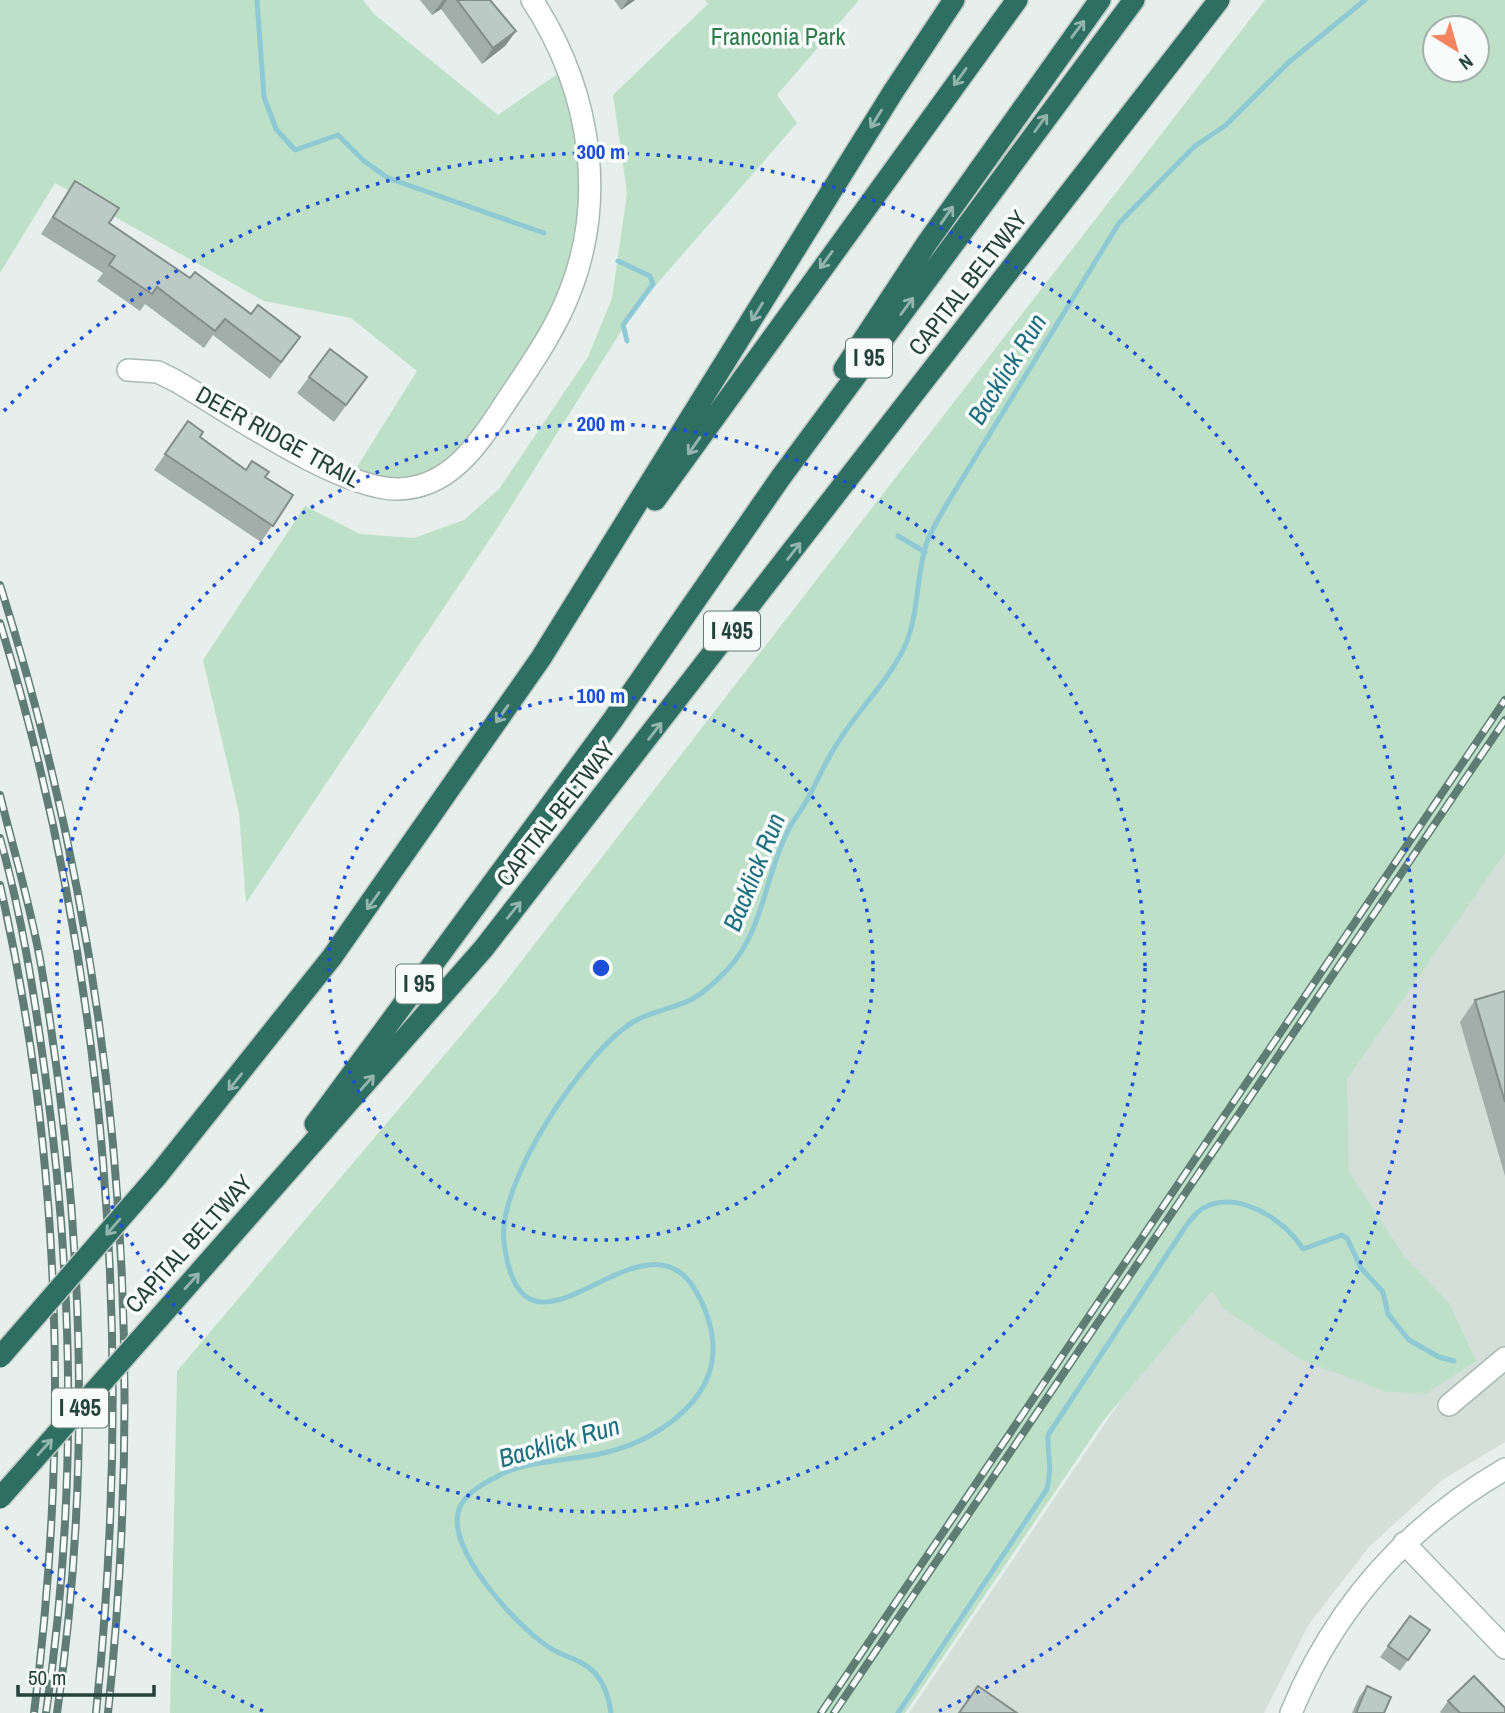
<svg xmlns="http://www.w3.org/2000/svg" width="1505" height="1713" font-family="'Archivo Narrow',sans-serif">
<style>
.built{fill:#d4dfda}
.green{fill:#bfe0c8;fill-rule:evenodd}
.lines{fill:none;stroke-linecap:round;stroke-linejoin:round}
.stream{stroke:#8ec9d4;stroke-width:5}
.minor-casing{stroke:#a8b8b2;stroke-width:24}
.highway-casing{stroke:#c2cac8;stroke-width:24}
.minor{stroke:#fff;stroke-width:21}
.highway{stroke:#2f6f62;stroke-width:21}
.rail-casing{stroke:#5f7d75;stroke-width:8}
.rail{stroke:#f7fbf9;stroke-width:5;stroke-dasharray:16;stroke-linecap:butt}
.highway-bridge-casing{stroke:#c2cac8;stroke-width:24;stroke-linecap:butt}
.highway-bridge{stroke:#2f6f62;stroke-width:21}
.wall{fill:#a1aea9}
.shaded-wall{fill:#838d89}
.building{fill:#bbcac4;stroke:#838d89;stroke-width:2}
.oneway{stroke:#93b5ae}
.ring{fill:none;stroke:#1d4ed8;stroke-width:3.5;stroke-dasharray:3.5 7}
.labels{text-anchor:middle;stroke-width:7;stroke-linejoin:round;paint-order:stroke}
.shield{fill:#f7fbf9;stroke:#637a73;stroke-width:2}
.shield-label{font-size:23px;font-weight:bold;fill:#24423a}
.park-label{font-size:24px;fill:#2d7a4b;stroke:#f7fbf9}
.street-label{font-size:24px;fill:#24423a;stroke:#f7fbf9}
.water-label{font-size:26px;font-style:italic;fill:#1c6f80;stroke:#f7fbf9}
.centre{fill:#1d4ed8;stroke:#f7fbf9;stroke-width:3.5}
.ring-label{font-size:21px;text-anchor:middle;font-weight:bold;fill:#1d4ed8;stroke:#f7fbf9;stroke-width:7;stroke-linejoin:round;paint-order:stroke}
</style>
<rect width="100%" height="100%" fill="#e6efeb"/>
<path class="built" d="M 1505,833 L 1505,1442 L 1441,1481 L 1369,1547 L 1309,1624 L 1264,1713 L 909,1713 Z"/>
<path class="green" d="M 0,0 L 363,0 L 374,14 L 498,115 L 559,73 L 581,143 L 586,211 L 575,274 L 449,480 L 347,483 L 417,371 L 351,318 L 264,301 L 55,183 L 0,273 Z
M 705,0 L 859,0 L 777,95 L 797,123 L 635,309 L 500,524 L 246,903 L 239,813 L 203,660 L 305,506 L 360,534 L 414,538 L 464,520 L 499,489 L 588,357 L 612,298 L 627,193 L 613,95 L 708,4 Z
M 1265,0 L 1505,0 L 1505,853 L 1347,1079 L 1349,1172 L 1404,1256 L 1449,1303 L 1476,1361 L 1427,1393 L 1387,1392 L 1302,1360 L 1224,1309 L 1212,1291 L 1103,1421 L 905,1713 L 170,1713 L 177,1371 L 496,994 ZM 1435,28 L 1477,28 L 1477,70 L 1435,70 Z"/>
<g class="lines">
<path class="stream" d="M 257,0 L 264,97 L 276,129 L 295,150 L 338,135 L 364,161 L 388,178 L 544,233
M 618,261 L 650,276 L 653,284 L 623,325 L 627,341
M 898,536 L 925,552
M 611,1713 C 609,1697 605,1684 594,1672 C 580,1658 562,1657 547,1646 C 517,1626 442,1546 460,1507 C 467,1491 487,1482 502,1474 C 534,1459 574,1461 608,1452 C 654,1440 710,1405 713,1353 C 714,1330 705,1304 692,1285 C 637,1206 522,1391 504,1242 C 496,1184 584,1052 633,1022 C 651,1011 674,1009 692,999 C 705,992 716,981 727,970 C 764,931 764,877 788,831 C 793,820 801,811 807,800 C 817,782 825,762 837,744 C 857,711 887,683 904,648 C 920,614 915,577 927,542 C 932,528 941,515 948,502 L 1119,223 L 1195,146 L 1226,125 L 1289,62 L 1365,0
M 898,1713 L 1047,1489 C 1053,1463 1047,1457 1048,1435 L 1178,1238 C 1185,1228 1192,1215 1203,1208 C 1238,1189 1285,1220 1303,1249 L 1342,1235 L 1347,1238 L 1361,1268 L 1383,1292 L 1388,1314 L 1409,1340 L 1439,1357 L 1454,1361"/>
<g class="minor-casing">
<path id="minor" d="M 128,370 L 158,372 L 176,381 C 229,412 341,490 398,489 C 449,488 477,446 502,408 C 523,376 547,343 563,308 C 610,206 592,92 532,0
M 1449,1405 L 1505,1358
M 1404,1543 L 1505,1648
M 1291,1713 C 1334,1608 1407,1526 1505,1469"/>
</g>
<g class="highway-casing">
<path id="highway" d="M 844,369 L 927,243 L 1100,0
M 655,500 L 1017,0
M 315,1124 L 612,721 L 781,477 L 1134,0
M 158,1175 L 332,957 L 541,658 L 893,92 L 954,0
M 159,1318 L 484,948 L 1219,0"/>
</g>
<use href="#minor" class="minor"/>
<use href="#highway" class="highway"/>
<g class="rail-casing">
<path id="rail" d="M 0,585 C 117,954 148,1328 108,1713
M 0,623 C 109,976 134,1347 96,1713
M 0,795 C 14,852 31,907 41,965 C 83,1210 93,1466 57,1713
M 0,838 C 22,916 34,993 45,1073 C 74,1284 77,1502 46,1713
M 0,885 C 62,1156 69,1438 34,1713
M 821,1713 L 1505,700
M 834,1713 L 1505,720"/>
</g>
<use href="#rail" class="rail"/>
<g class="highway-bridge-casing">
<path id="highway-bridge" d="M 0,1357 L 158,1175
M 0,1498 L 159,1318"/>
</g>
<use href="#highway-bridge" class="highway-bridge"/>
</g>
<path class="wall" d="M 420,0 L 490,0 L 516,31 L 505,46 L 482,64 L 441,9 L 432,15 Z
M 614,0 L 635,0 L 621,10 Z
M 75,181 L 109,223 L 190,278 L 251,314 L 300,337 L 270,379 L 213,335 L 204,348 L 145,304 L 140,311 L 97,281 L 103,273 L 41,234 Z
M 309,377 L 367,377 L 334,422 L 297,393 Z
M 188,421 L 200,437 L 246,470 L 265,477 L 293,495 L 261,542 L 154,470 Z
M 1505,991 L 1505,1176 L 1460,1022 L 1475,1000 Z
M 1410,1616 L 1430,1630 L 1400,1671 L 1380,1657 Z
M 1367,1686 L 1384,1713 L 1352,1713 L 1359,1697 Z
M 1448,1701 L 1505,1713 L 1441,1713 L 1440,1712 Z"/>
<path class="shaded-wall" d="M 443,0 L 447,0 L 441,9 L 432,15 Z
M 628,0 L 635,0 L 621,10 Z
M 516,31 L 505,46 L 482,64 L 493,48 Z"/>
<path class="building" d="M 457,0 L 490,0 L 516,31 L 493,48 Z
M 75,181 L 119,208 L 109,223 L 190,278 L 195,272 L 251,314 L 258,305 L 300,337 L 281,362 L 225,319 L 215,331 L 157,287 L 152,294 L 109,265 L 115,256 L 53,217 Z
M 330,349 L 367,377 L 346,405 L 309,377 Z
M 188,421 L 203,432 L 200,437 L 246,470 L 252,461 L 269,472 L 265,477 L 293,495 L 273,526 L 165,454 Z
M 1505,991 L 1505,1102 L 1475,1000 Z
M 1410,1616 L 1430,1630 L 1408,1660 L 1388,1646 Z
M 1474,1676 L 1505,1708 L 1505,1713 L 1460,1713 L 1448,1701 Z
M 978,1686 L 1017,1713 L 959,1713 Z
M 1367,1686 L 1391,1697 L 1384,1713 L 1356,1713 Z"/>
<defs><path id="oneway-shaft" d="M-6 0H5M1.5-3L5.5 0L1.5 3" fill="none" stroke-width="1.6" stroke-linecap="round" stroke-linejoin="round" transform="scale(1.75)"/></defs>
<g class="oneway">
<use href="#oneway-shaft" transform="translate(1078 29) rotate(-53)"/>
<use href="#oneway-shaft" transform="translate(960 77) rotate(126)"/>
<use href="#oneway-shaft" transform="translate(876 119) rotate(122)"/>
<use href="#oneway-shaft" transform="translate(1041 123) rotate(-54)"/>
<use href="#oneway-shaft" transform="translate(947 215) rotate(-55)"/>
<use href="#oneway-shaft" transform="translate(826 260) rotate(126)"/>
<use href="#oneway-shaft" transform="translate(907 306) rotate(-54)"/>
<use href="#oneway-shaft" transform="translate(757 312) rotate(122)"/>
<use href="#oneway-shaft" transform="translate(694 446) rotate(125)"/>
<use href="#oneway-shaft" transform="translate(794 551) rotate(-52)"/>
<use href="#oneway-shaft" transform="translate(502 714) rotate(125)"/>
<use href="#oneway-shaft" transform="translate(655 731) rotate(-52)"/>
<use href="#oneway-shaft" transform="translate(373 901) rotate(126)"/>
<use href="#oneway-shaft" transform="translate(514 910) rotate(-51)"/>
<use href="#oneway-shaft" transform="translate(235 1082) rotate(129)"/>
<use href="#oneway-shaft" transform="translate(367 1083) rotate(-48)"/>
<use href="#oneway-shaft" transform="translate(113 1227) rotate(131)"/>
<use href="#oneway-shaft" transform="translate(192 1281) rotate(-48)"/>
<use href="#oneway-shaft" transform="translate(45 1447) rotate(-48)"/>
</g>
<g class="ring">
<circle cx="601" cy="968" r="272"/>
<circle cx="601" cy="968" r="544"/>
<path d="M263 1711A816 816 0 0 1 4 1525M4 411A816 816 0 1 1 939 1711"/>
</g>
<g class="labels">
<g class="shield">
<rect x="846" y="338.5" width="46" height="39" rx="5"/>
<rect x="704" y="611.5" width="56" height="39" rx="5"/>
<rect x="396" y="964.5" width="46" height="39" rx="5"/>
<rect x="52" y="1388.5" width="56" height="39" rx="5"/>
</g>
<g class="shield-label">
<text x="869" y="366">I 95</text>
<text x="732" y="639">I 495</text>
<text x="419" y="992">I 95</text>
<text x="80" y="1416">I 495</text>
</g>
<g class="park-label">
<text x="778" y="45">Franconia Park</text>
</g>
<g class="street-label">
<text transform="translate(968 283) rotate(-52)" y="8">CAPITAL BELTWAY</text>
<text transform="translate(278 437) rotate(29)" y="8">DEER RIDGE TRAIL</text>
<text transform="translate(556 814) rotate(-52)" y="8">CAPITAL BELTWAY</text>
<text transform="translate(189 1244) rotate(-48)" y="8">CAPITAL BELTWAY</text>
</g>
<g class="water-label">
<text transform="translate(1007 369) rotate(-58)" y="9">Backlick Run</text>
<text transform="translate(754 872) rotate(-68)" y="9">Backlick Run</text>
<text transform="translate(559 1442) rotate(-16)" y="9">Backlick Run</text>
</g>
</g>
<circle cx="601" cy="968" r="10" class="centre"/>
<g class="ring-label">
<text x="601" y="159">300 m</text>
<text x="601" y="431">200 m</text>
<text x="601" y="703">100 m</text>
</g>
<g transform="translate(1456 49) rotate(143)"><circle r="33" fill="#f7fbf9" stroke="#a3b1ad" stroke-width="2"/>
<path d="M0-5L12 26L0 18L-12 26Z" fill="#f4845f"/>
<text y="-10" font-size="19" font-weight="bold" text-anchor="middle" fill="#24423a">N</text>
</g>
<path d="M18 1685v10h136v-10" fill="none" stroke="#24423a" stroke-width="3.5"/>
<text x="28" y="1685" font-size="21" fill="#24423a" stroke="#f7fbf9" stroke-width="5" paint-order="stroke">50 m</text>
</svg>
